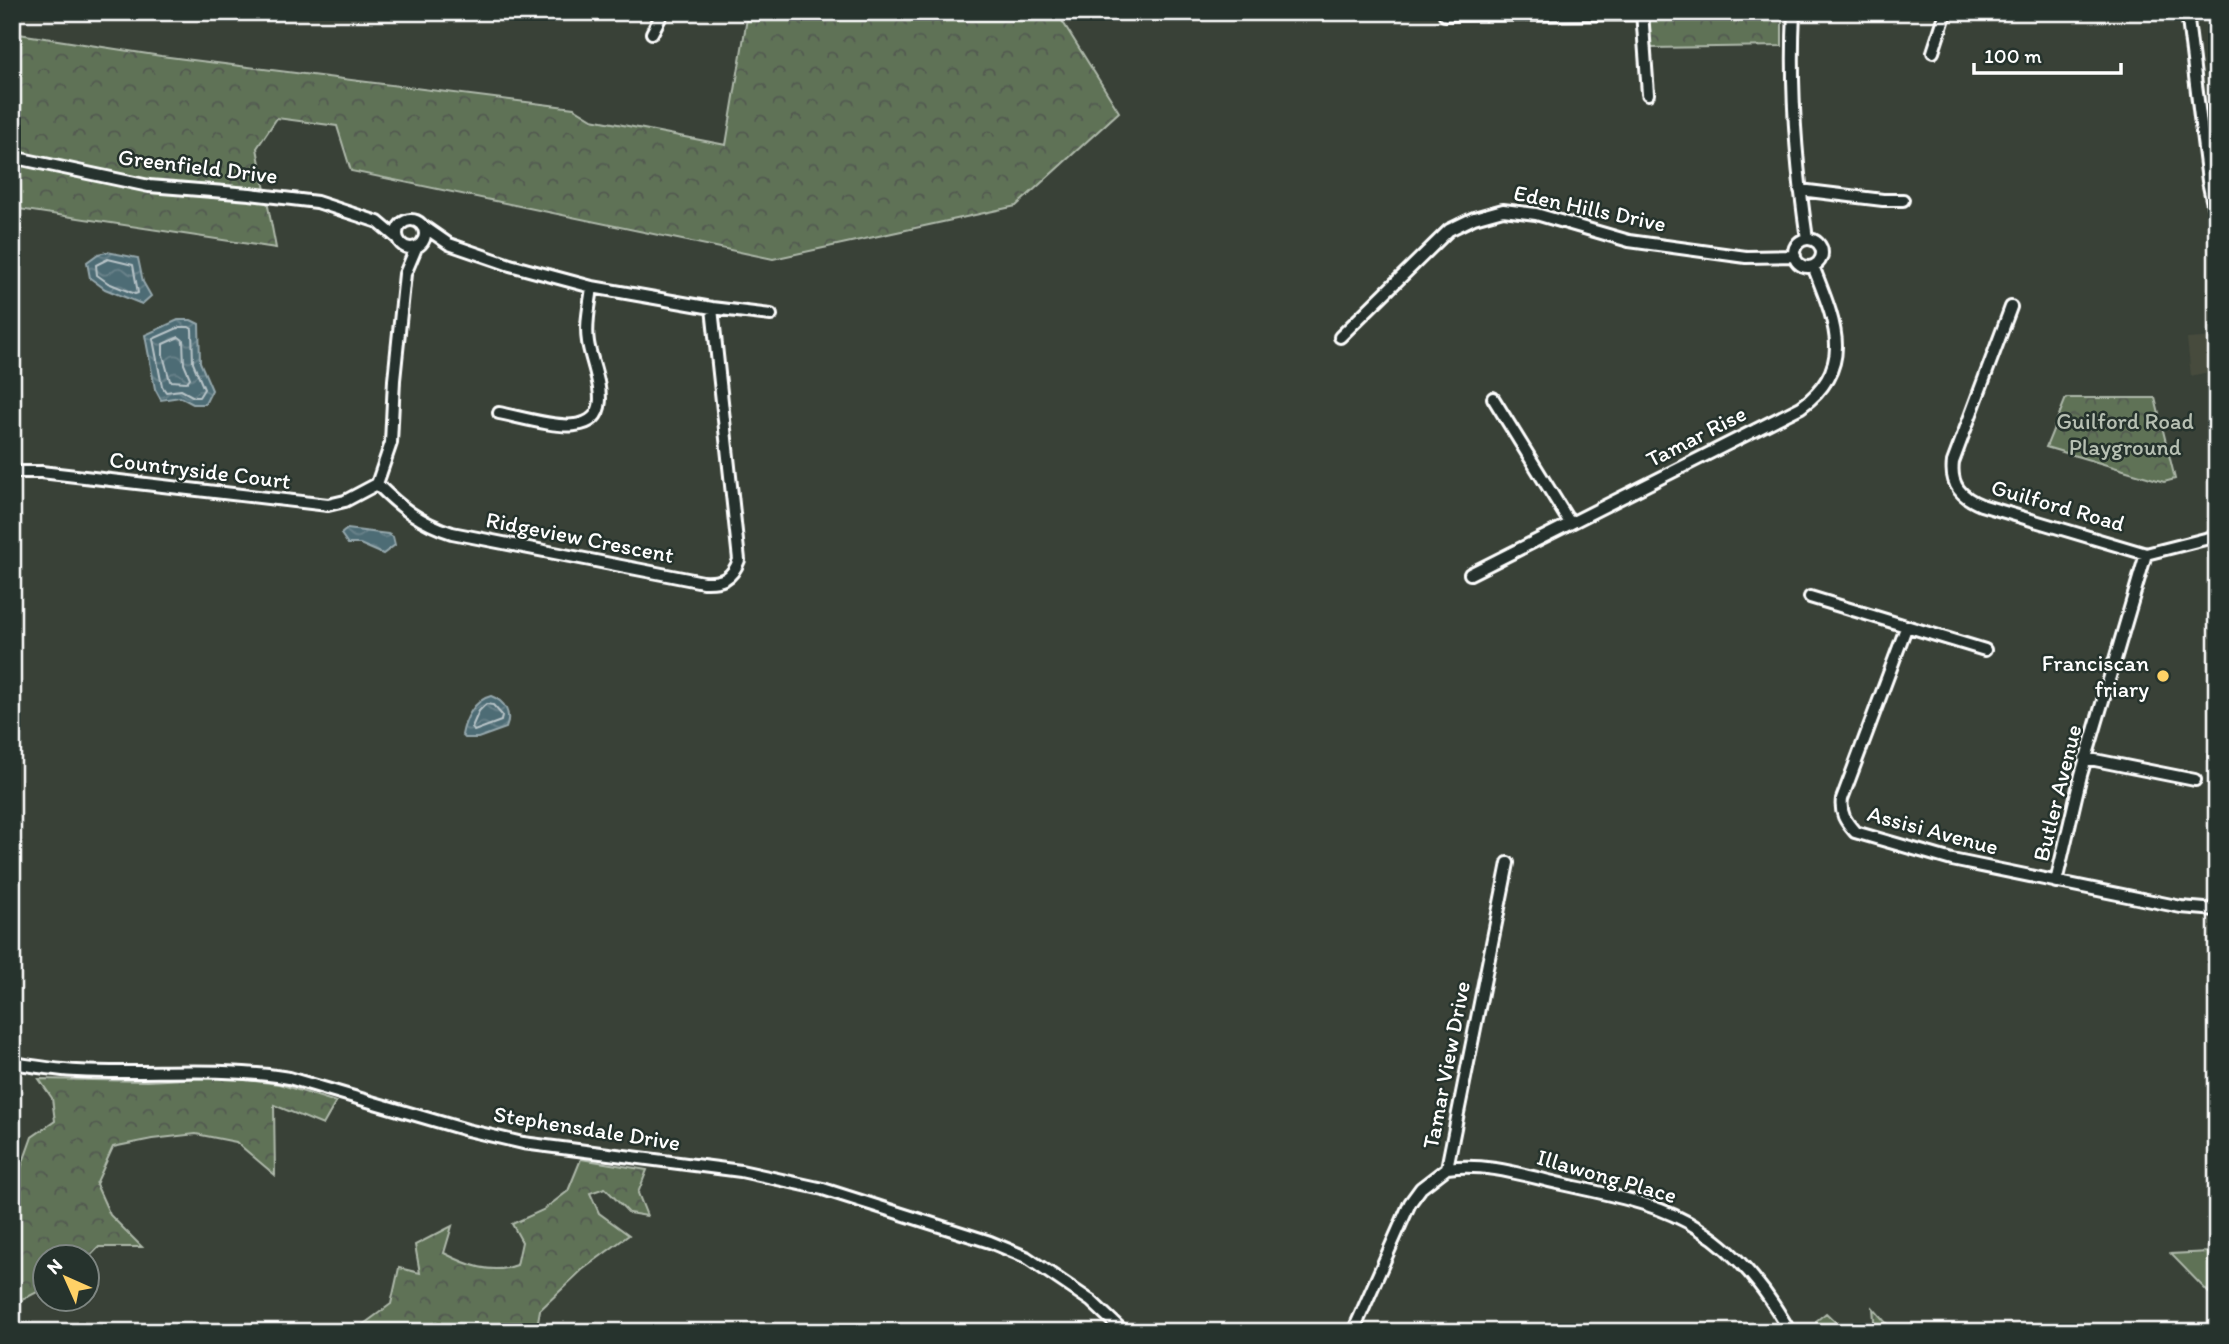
<svg xmlns="http://www.w3.org/2000/svg" width="2229" height="1344" font-family="Itim,sans-serif">
<style>
.built{fill:#464b3e}
.forest{fill:url(#forest-crowns);stroke:#aeb8aa;stroke-width:2}
.water{fill:url(#water-waves);stroke:#95a7ac;stroke-width:2}
.lines{fill:none;stroke-linecap:round;stroke-linejoin:round}
.shore{stroke:#b8c4c8;stroke-width:2}
.minor-casing{stroke:#fff;stroke-width:16}
.minor{stroke:#26332d;stroke-width:10}
.poi-dot{fill:#ffd166;stroke:#26332d;stroke-width:2.5}
.labels{text-anchor:middle;stroke-width:5;stroke-linejoin:round;paint-order:stroke}
.street-label{font-size:23px;fill:#fff;stroke:#26332d}
.park-label{font-size:23px;fill:#b7c0b3;stroke:#26332d}
.poi-label{font-size:23px;fill:#fff;stroke:#26332d;text-anchor:end}
</style>
<defs>
<pattern id="forest-crowns" width="20" height="18" patternUnits="userSpaceOnUse" patternTransform="scale(1.75)"><rect width="20" height="18" fill="#5e7256"/><path d="M2 6a3 3 0 1 1 6 0M12 15a3 3 0 1 1 6 0" fill="none" stroke="#525950"/></pattern>
<pattern id="water-waves" width="16" height="10" patternUnits="userSpaceOnUse" patternTransform="scale(1.75)"><rect width="16" height="10" fill="#4e6c75"/><path d="M0 5q4-4 8 0t8 0" fill="none" stroke="#69828a"/></pattern>
</defs>
<rect width="100%" height="100%" fill="#394137"/>
<filter id="ink" filterUnits="userSpaceOnUse"><feTurbulence type="fractalNoise" baseFrequency=".0143" numOctaves="2"/><feDisplacementMap in="SourceGraphic" scale="14" xChannelSelector="R" yChannelSelector="G"/><feConvolveMatrix kernelMatrix="1 2 1 2 8 2 1 2 1" color-interpolation-filters="sRGB"/></filter>
<g filter="url(#ink)">
<path class="built" d="M 2217,337 L 2217,370 L 2191,376 L 2187,339 Z"/>
<path class="forest" d="M 748,12 L 1059,12 L 1061,19 L 1119,112 L 1016,206 L 773,259 L 351,171 L 337,126 L 277,118 L 257,148 L 276,248 L 12,208 L 12,33 L 161,56 L 574,108 L 592,119 L 726,145 Z
M 1647,12 L 1782,12 L 1782,46 L 1651,48 Z
M 2066,398 L 2155,398 L 2175,479 L 2164,482 L 2046,447 Z
M 222,1077 L 279,1084 L 336,1102 L 323,1125 L 274,1105 L 275,1175 L 236,1142 L 196,1134 L 152,1139 L 113,1147 L 96,1184 L 110,1215 L 142,1247 L 99,1247 L 88,1258 L 46,1256 L 45,1288 L 22,1300 L 12,1299 L 12,1193 L 32,1137 L 55,1121 L 52,1098 L 39,1079 L 147,1081 Z
M 581,1159 L 647,1170 L 638,1193 L 647,1216 L 629,1213 L 605,1188 L 590,1193 L 599,1213 L 629,1235 L 582,1270 L 540,1310 L 536,1332 L 444,1332 L 436,1322 L 425,1332 L 353,1332 L 391,1304 L 399,1268 L 420,1273 L 415,1245 L 452,1226 L 444,1253 C 467,1265 492,1275 517,1265 L 522,1242 L 512,1224 L 543,1210 L 568,1191 Z
M 2217,1249 L 2217,1295 L 2209,1293 L 2171,1254 L 2210,1252 Z
M 1873,1308 L 1894,1332 L 1875,1332 Z
M 1826,1313 L 1846,1332 L 1819,1332 L 1816,1321 Z"/>
<path class="water" d="M 107,252 L 138,258 L 143,282 L 151,296 L 142,304 L 105,289 L 90,278 L 87,262 L 98,254 Z
M 178,320 L 191,320 L 199,324 L 200,362 L 212,390 L 205,404 L 193,404 L 180,397 L 161,400 L 155,389 L 145,335 Z
M 347,529 L 388,534 L 393,537 L 395,545 L 383,554 L 360,544 L 348,544 L 341,534 Z
M 491,696 C 505,701 512,714 506,728 L 478,738 L 465,738 L 462,735 C 465,719 474,700 491,696 Z"/>
<g class="lines">
<path class="shore" d="M 108,259 L 133,265 L 138,293 L 135,294 L 108,283 L 97,275 L 96,265 Z
M 180,327 L 189,327 L 192,329 L 193,363 L 204,389 L 199,397 L 194,397 L 181,390 L 166,392 L 162,386 L 153,339 Z
M 179,337 L 183,340 L 184,364 L 190,378 L 187,382 L 170,381 L 163,355 L 163,344 Z
M 486,704 L 493,705 L 502,715 L 501,721 L 474,731 L 472,727 L 479,711 Z"/>
<g class="minor-casing">
<path id="minor" d="M 1642,12 L 1648,94
M 1794,12 C 1790,89 1796,164 1807,239
M 2187,12 L 2208,181 L 2217,223
M 1445,15 L 1642,14
M 652,33 L 663,12
M 1933,52 L 1946,12
M 12,157 L 149,186 L 250,194 L 317,202 L 378,222 L 397,238
M 1800,190 L 1883,200 L 1903,200
M397 234a14 14 0 1 1 28 0a14 14 0 1 1-28 0Z
M 423,226 L 449,244 L 510,265 L 592,287 L 712,308 L 771,315
M1794 253a14 14 0 1 1 28 0a14 14 0 1 1-28 0Z
M 2011,307 L 1953,462 C 1950,485 1961,497 1981,505 L 2146,554 L 2217,536
M 1340,337 L 1449,230 L 1474,218 L 1503,210 L 1536,214 L 1629,241 L 1746,257 L 1795,256
M 1493,398 L 1570,523
M 499,413 C 519,417 557,428 575,425 C 620,420 591,366 588,342 C 585,324 590,305 592,287
M 13,472 L 41,472 L 328,505 L 345,501 L 377,484
M 377,484 C 400,507 420,523 452,533 L 703,582 C 722,583 732,579 739,560 L 712,308
M 377,484 L 391,443 L 394,380 L 405,274 L 416,248
M 1470,574 L 1801,407 C 1857,366 1834,320 1813,266
M 1810,597 L 1985,650
M 1906,628 L 1842,799 C 1840,813 1845,821 1855,832 L 1952,860 L 2181,907 L 2217,910
M 2085,758 L 2195,780
M 2056,882 L 2081,775 L 2146,554
M 12,1063 C 34,1066 55,1070 77,1071 C 148,1075 219,1066 289,1078 L 467,1130 L 523,1143 L 741,1171 L 823,1189 L 990,1242 L 1026,1257 L 1091,1301 L 1124,1332
M 1447,1168 C 1486,1163 1520,1174 1557,1183 C 1604,1194 1658,1202 1699,1229 C 1738,1253 1768,1292 1790,1332
M 1353,1332 L 1410,1203 L 1421,1188 L 1447,1168 L 1508,863"/>
</g>
<use href="#minor" class="minor"/>
</g>
</g>
<circle class="poi-dot" cx="2163" cy="676" r="7"/>
<g class="labels">
<g class="street-label">
<text transform="translate(198 166) rotate(7)" y="8">Greenfield Drive</text>
<text transform="translate(1590 208) rotate(12)" y="8">Eden Hills Drive</text>
<text transform="translate(1696 436) rotate(-27)" y="8">Tamar Rise</text>
<text transform="translate(200 470) rotate(7)" y="8">Countryside Court</text>
<text transform="translate(2058 505) rotate(16)" y="8">Guilford Road</text>
<text transform="translate(580 537) rotate(11)" y="8">Ridgeview Crescent</text>
<text transform="translate(2057 793) rotate(-76)" y="8">Butler Avenue</text>
<text transform="translate(1933 830) rotate(15)" y="8">Assisi Avenue</text>
<text transform="translate(1446 1065) rotate(-79)" y="8">Tamar View Drive</text>
<text transform="translate(587 1128) rotate(9)" y="8">Stephensdale Drive</text>
<text transform="translate(1607 1176) rotate(16)" y="8">Illawong Place</text>
</g>
<g class="park-label">
<text x="2125" y="429">Guilford Road<tspan x="2125" dy="26">Playground</tspan></text>
</g>
<g class="poi-label">
<text x="2149" y="671">Franciscan<tspan x="2149" dy="26">friary</tspan></text>
</g>
</g>
<rect width="2229" height="1344" fill="none" stroke="#26332d" stroke-width="42"/>
<rect x="21" y="21" width="2187" height="1302" fill="none" stroke="#fff" stroke-width="2.5" filter="url(#ink)"/>
<g transform="translate(66 1278) rotate(315)"><circle r="33" fill="#26332d" stroke="#7d8581" stroke-width="2"/>
<path d="M0-5L12 26L0 18L-12 26Z" fill="#ffd166"/>
<text y="-10" font-size="19" font-weight="bold" text-anchor="middle" fill="#ffffff">N</text>
</g>
<path d="M1974 63v10h147v-10" fill="none" stroke="#ffffff" stroke-width="3.5"/>
<text x="1984" y="63" font-size="21" fill="#ffffff" stroke="#26332d" stroke-width="5" paint-order="stroke">100 m</text>
</svg>
